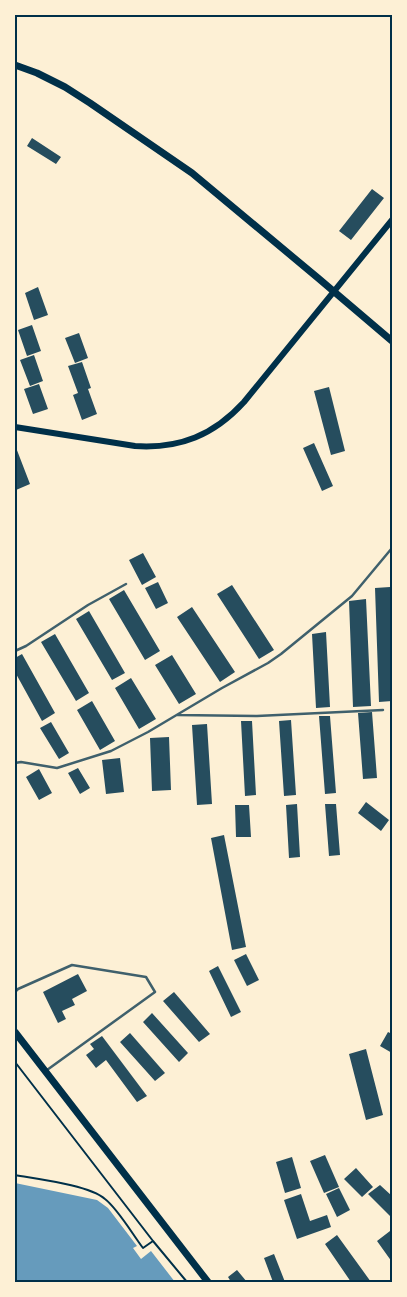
<svg xmlns="http://www.w3.org/2000/svg" width="407" height="1297" font-family="'Nunito Sans',sans-serif">
<style>
.water{fill:#669bbc}
.building{fill:#264d5e}
.lines{fill:none;stroke-linecap:round;stroke-linejoin:round}
.path{stroke:#003049;stroke-width:2}
.service{stroke:#3f606c;stroke-width:2.5}
.secondary{stroke:#003049;stroke-width:6}
.primary{stroke:#003049;stroke-width:7}
.neatline{fill:none;stroke:#003049;stroke-width:2}
</style>
<rect width="100%" height="100%" fill="#fdf0d5"/>
<path class="water" d="M 15,1183 L 97,1200 L 108,1208 L 137,1246 L 133,1248 L 141,1259 L 151,1251 L 175,1282 L 15,1282 Z"/>
<path class="building" d="M 32,138 L 61,157 L 56,164 L 27,146 Z
M 372,189 L 384,198 L 351,240 L 339,231 Z
M 38,287 L 48,315 L 34,320 L 25,293 Z
M 32,325 L 41,351 L 27,356 L 18,330 Z
M 79,333 L 88,358 L 75,363 L 65,338 Z
M 34,355 L 43,381 L 30,386 L 20,360 Z
M 82,362 L 91,388 L 88,389 L 97,414 L 82,420 L 73,395 L 78,393 L 68,366 Z
M 39,384 L 48,409 L 33,414 L 24,389 Z
M 329,387 L 345,451 L 331,455 L 314,391 Z
M 314,443 L 333,486 L 322,491 L 303,448 Z
M 15,445 L 30,484 L 16,490 L 15,488 Z
M 143,553 L 156,577 L 142,585 L 129,560 Z
M 158,582 L 168,603 L 156,609 L 145,588 Z
M 232,585 L 274,650 L 259,659 L 217,594 Z
M 390,587 L 392,642 L 392,701 L 379,702 L 375,588 Z
M 124,590 L 160,651 L 145,660 L 109,599 Z
M 366,599 L 371,706 L 353,707 L 349,601 Z
M 192,607 L 235,672 L 220,682 L 177,617 Z
M 89,611 L 125,673 L 112,680 L 76,619 Z
M 326,632 L 330,707 L 316,708 L 312,634 Z
M 55,634 L 89,693 L 76,701 L 41,642 Z
M 22,654 L 55,713 L 42,721 L 15,672 L 15,658 Z
M 172,655 L 196,694 L 179,704 L 155,665 Z
M 131,678 L 156,719 L 139,729 L 115,688 Z
M 92,701 L 115,741 L 100,750 L 77,710 Z
M 372,712 L 377,778 L 363,779 L 358,713 Z
M 319,716 L 330,716 L 336,793 L 325,794 Z
M 291,720 L 296,795 L 284,796 L 279,721 Z
M 241,721 L 252,721 L 256,795 L 245,796 Z
M 51,722 L 69,753 L 59,759 L 40,728 Z
M 207,724 L 212,804 L 197,805 L 192,725 Z
M 169,737 L 171,790 L 152,791 L 150,738 Z
M 120,758 L 124,792 L 106,794 L 102,760 Z
M 78,768 L 90,788 L 80,794 L 68,773 Z
M 39,769 L 52,793 L 39,800 L 26,777 Z
M 366,802 L 389,820 L 381,831 L 358,813 Z
M 297,804 L 300,857 L 289,858 L 286,805 Z
M 325,804 L 336,804 L 340,855 L 329,856 Z
M 235,805 L 249,805 L 251,837 L 236,837 Z
M 224,835 L 246,947 L 232,950 L 211,838 Z
M 246,954 L 259,980 L 247,986 L 234,960 Z
M 218,966 L 241,1012 L 231,1017 L 209,971 Z
M 78,974 L 87,991 L 72,999 L 75,1005 L 62,1011 L 66,1019 L 58,1023 L 43,992 Z
M 174,992 L 210,1034 L 199,1042 L 163,1001 Z
M 152,1013 L 188,1053 L 179,1062 L 143,1022 Z
M 388,1032 L 392,1034 L 392,1053 L 380,1046 Z
M 130,1033 L 165,1073 L 155,1081 L 120,1042 Z
M 102,1036 L 147,1096 L 137,1102 L 106,1060 L 96,1068 L 86,1055 L 94,1049 L 90,1044 Z
M 366,1049 L 383,1115 L 366,1120 L 349,1054 Z
M 325,1155 L 339,1187 L 324,1193 L 310,1161 Z
M 292,1157 L 301,1188 L 285,1193 L 276,1162 Z
M 356,1168 L 373,1187 L 362,1197 L 344,1179 Z
M 380,1185 L 392,1196 L 392,1218 L 368,1194 Z
M 339,1188 L 350,1210 L 337,1217 L 326,1194 Z
M 301,1194 L 310,1221 L 327,1215 L 331,1227 L 297,1239 L 284,1200 Z
M 390,1231 L 392,1233 L 392,1262 L 377,1241 Z
M 337,1235 L 371,1282 L 351,1282 L 325,1244 Z
M 274,1254 L 285,1282 L 273,1282 L 264,1258 Z
M 237,1270 L 247,1282 L 231,1282 L 228,1277 Z"/>
<g class="lines">
<path class="path" d="M 15,1062 L 153,1241 L 187,1282
M 15,1175 C 37,1179 89,1185 105,1199 C 118,1209 133,1235 143,1248 L 153,1241"/>
<path class="service" d="M 15,651 L 26,646 L 88,605 L 126,584
M 177,715 L 257,716 L 383,710
M 15,763 L 21,762 L 57,768 L 111,751 L 148,732 L 222,688 L 268,663 L 281,654 L 352,596 L 392,548
M 15,992 L 18,989 L 72,965 L 146,977 L 155,992 L 47,1070"/>
<path class="secondary" d="M 15,427 L 135,446 C 180,449 214,435 244,402 L 392,220"/>
<path class="primary" d="M 15,65 L 37,73 L 65,87 L 90,103 L 192,173 L 318,278 L 392,341
M 15,1032 L 208,1282"/>
</g>
<rect width="407" height="1297" fill="none" stroke="#fdf0d5" stroke-width="32"/>
<rect x="16" y="16" width="375" height="1265" class="neatline"/>
</svg>
